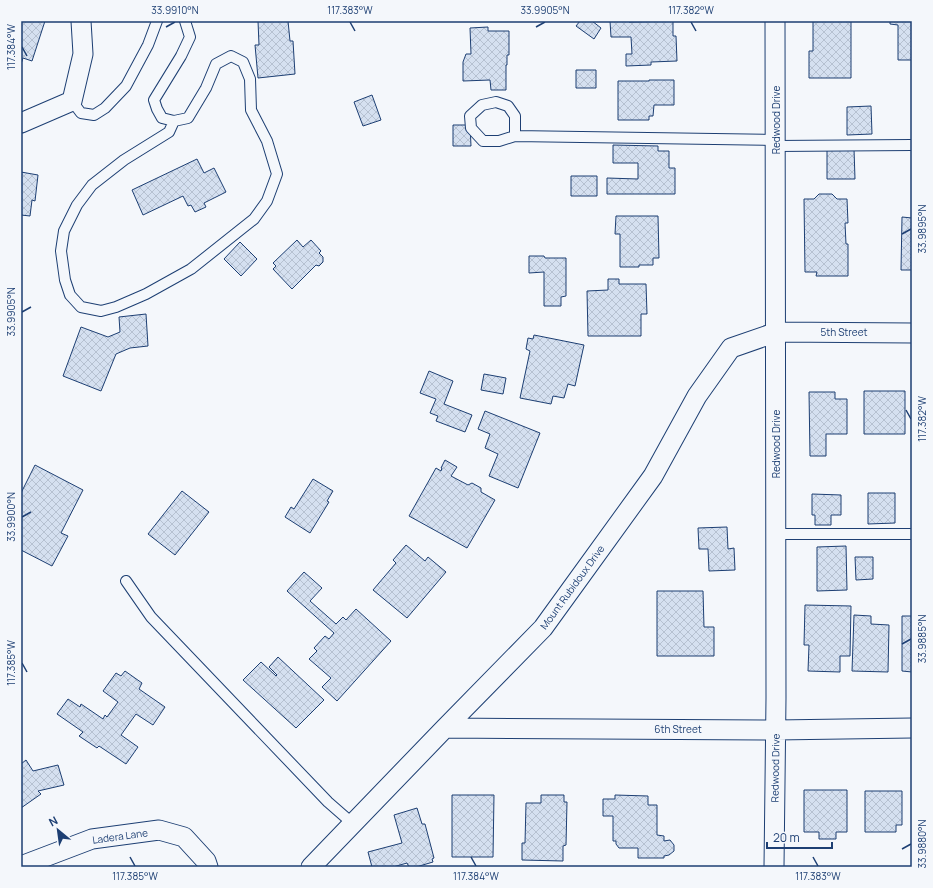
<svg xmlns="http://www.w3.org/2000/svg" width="933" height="888" font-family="Manrope,sans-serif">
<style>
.building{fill:url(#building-cross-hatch);stroke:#1d3f73}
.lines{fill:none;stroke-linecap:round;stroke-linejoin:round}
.service-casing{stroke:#1d3f73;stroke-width:12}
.minor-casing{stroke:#1d3f73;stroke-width:21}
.service{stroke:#f4f7fb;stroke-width:10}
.minor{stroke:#f4f7fb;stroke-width:19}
.ticks{fill:none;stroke:#1d3f73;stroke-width:1.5}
.labels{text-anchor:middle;stroke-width:3;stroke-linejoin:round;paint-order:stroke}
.street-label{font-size:10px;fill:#1d3f73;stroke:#f4f7fb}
.neatline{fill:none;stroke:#1d3f73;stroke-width:1.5}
.ticks-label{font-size:10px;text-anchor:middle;fill:#1d3f73}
</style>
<defs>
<pattern id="building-cross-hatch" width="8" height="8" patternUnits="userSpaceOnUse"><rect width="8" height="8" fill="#d5e0f0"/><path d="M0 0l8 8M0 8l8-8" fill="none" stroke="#b6c1d1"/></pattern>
</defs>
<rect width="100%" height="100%" fill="#f4f7fb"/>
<path class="building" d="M 21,21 L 45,21 L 32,61 L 23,58 L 21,64 Z
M 258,21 L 288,21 L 290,41 L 293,41 L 295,74 L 258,78 L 255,45 L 259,45 Z
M 580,21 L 592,21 L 601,28 L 594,39 L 576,26 Z
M 610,21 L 629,21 L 629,22 L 673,21 L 673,36 L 676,36 L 677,61 L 651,62 L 651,65 L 626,66 L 626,54 L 632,54 L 631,37 L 611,37 Z
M 813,21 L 851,21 L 851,78 L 809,78 L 809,51 L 813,51 Z
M 890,21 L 912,21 L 912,60 L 898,60 L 898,25 L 890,24 Z
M 488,27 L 488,31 L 509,31 L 509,55 L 507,55 L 507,65 L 506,65 L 506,90 L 491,90 L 490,80 L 463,81 L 463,62 L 466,54 L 471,54 L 470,28 Z
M 576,70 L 596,70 L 596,88 L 576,88 Z
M 649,80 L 674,80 L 674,105 L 654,105 L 653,116 L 649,116 L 649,120 L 618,120 L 618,81 L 649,81 Z
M 372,95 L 381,120 L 363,126 L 354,102 Z
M 871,106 L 872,134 L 847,135 L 847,107 Z
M 453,125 L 470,125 L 471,146 L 453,146 Z
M 613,145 L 658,146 L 658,151 L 669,151 L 669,168 L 675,168 L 675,194 L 607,194 L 607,178 L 638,179 L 638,163 L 613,163 Z
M 827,149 L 854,149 L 855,179 L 827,179 Z
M 197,159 L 204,173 L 214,168 L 226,192 L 204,203 L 206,207 L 195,212 L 191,205 L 188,206 L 183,196 L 143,215 L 132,190 Z
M 21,172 L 38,175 L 35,201 L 32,200 L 30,216 L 21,215 Z
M 571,176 L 597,176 L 597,196 L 571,196 Z
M 819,194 L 832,194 L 837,199 L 847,199 L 848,223 L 845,223 L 846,244 L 848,244 L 848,276 L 816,276 L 817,272 L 805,272 L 804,199 L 814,199 Z
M 616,216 L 658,216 L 659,258 L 653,258 L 653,265 L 639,265 L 639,267 L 620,267 L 620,234 L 615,234 Z
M 902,217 L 912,218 L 912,270 L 901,270 Z
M 297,240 L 303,247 L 311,240 L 321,251 L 319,253 L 323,257 L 323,262 L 319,266 L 316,265 L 292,289 L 273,269 L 276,266 L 273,263 Z
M 240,242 L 257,259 L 241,276 L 224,259 Z
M 529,256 L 544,256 L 545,258 L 566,258 L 566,296 L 561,297 L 561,306 L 544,306 L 544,272 L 529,273 Z
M 608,279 L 619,279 L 619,284 L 646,284 L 647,314 L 641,314 L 641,336 L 588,336 L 587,291 L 608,290 Z
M 146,314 L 148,346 L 130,348 L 116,354 L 101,391 L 63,376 L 81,327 L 108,337 L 120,332 L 119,317 Z
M 534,335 L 584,345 L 575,386 L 568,384 L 564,398 L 553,396 L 551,404 L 520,398 L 530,351 L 526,349 L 528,338 L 533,339 Z
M 429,371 L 453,381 L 444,404 L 472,415 L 465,432 L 436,421 L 438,416 L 430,413 L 436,399 L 420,393 Z
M 484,374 L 506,378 L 503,394 L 481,390 Z
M 864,391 L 905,391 L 905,434 L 864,434 Z
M 809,392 L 835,392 L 835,399 L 847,399 L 847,434 L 826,434 L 826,456 L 810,456 Z
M 485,411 L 540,433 L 518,488 L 489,476 L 498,454 L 485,448 L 490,434 L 478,429 Z
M 445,460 L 457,467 L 451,476 L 468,485 L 472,483 L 481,488 L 481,492 L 495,500 L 467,548 L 409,516 L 436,468 L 441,471 L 442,468 L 441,468 Z
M 35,465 L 83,490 L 61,533 L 68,536 L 52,566 L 21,550 L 21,493 Z
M 313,479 L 333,491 L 327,501 L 329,502 L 310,533 L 285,517 L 291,507 L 294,509 Z
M 182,491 L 209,512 L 175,555 L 148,534 Z
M 868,493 L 895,493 L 895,523 L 868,524 Z
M 812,494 L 841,495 L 841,515 L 831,515 L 831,525 L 815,525 L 815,515 L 812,515 Z
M 727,527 L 728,549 L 734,548 L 735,570 L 709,571 L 708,549 L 699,549 L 698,528 Z
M 406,545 L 425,561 L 428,557 L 446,572 L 407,618 L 373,590 L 396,563 L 393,560 Z
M 846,546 L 847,590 L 817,591 L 817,547 Z
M 855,557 L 873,557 L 873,579 L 856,580 Z
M 304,572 L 322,588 L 310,601 L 336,624 L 343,617 L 346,620 L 356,609 L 391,641 L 337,701 L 322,687 L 331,678 L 309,659 L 317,651 L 314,648 L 325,636 L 329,639 L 334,633 L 287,591 Z
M 657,591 L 703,591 L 704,627 L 714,627 L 714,656 L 657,656 Z
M 805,605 L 851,606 L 850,656 L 840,656 L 840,672 L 808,671 L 809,645 L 804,645 Z
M 854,615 L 871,616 L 871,624 L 889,625 L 888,672 L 852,671 Z
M 902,616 L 912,616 L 912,672 L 902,671 Z
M 278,657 L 324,700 L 296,728 L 243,680 L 261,662 L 276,676 L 277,675 L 269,667 Z
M 125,671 L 142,683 L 139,689 L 165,707 L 153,725 L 136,714 L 121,735 L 138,747 L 126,764 L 99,746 L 97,748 L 79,736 L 83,732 L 57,714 L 68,699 L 80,707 L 81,704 L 103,719 L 105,715 L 107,717 L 118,702 L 103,691 L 116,673 L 121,676 Z
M 26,760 L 33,771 L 58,765 L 64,785 L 38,791 L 41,794 L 21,808 L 21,764 Z
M 804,790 L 847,790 L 847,832 L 836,832 L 836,839 L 819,839 L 819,832 L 804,832 Z
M 865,791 L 902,791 L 902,825 L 896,825 L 896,832 L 865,832 Z
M 452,795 L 494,795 L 493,857 L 452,857 Z
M 541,795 L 564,795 L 564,802 L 567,802 L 566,845 L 563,846 L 563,861 L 522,860 L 522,843 L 525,843 L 526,803 L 541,803 Z
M 615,795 L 648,796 L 648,805 L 657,805 L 657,835 L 664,836 L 664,841 L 670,840 L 674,845 L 674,851 L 669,855 L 664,856 L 664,858 L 638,858 L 638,848 L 619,848 L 616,844 L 616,841 L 613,841 L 613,816 L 603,816 L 603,799 L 615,799 Z
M 417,808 L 422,824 L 425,824 L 434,858 L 432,859 L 433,862 L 416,867 L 409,867 L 407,863 L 393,867 L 372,867 L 368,852 L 402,843 L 394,815 Z"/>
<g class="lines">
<g class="service-casing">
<path id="service" d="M 72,101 L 81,113 L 94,115 L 105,108 L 126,86 L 148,45 L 157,21
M 174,121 L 169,132 L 124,160 L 92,185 L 77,205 L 64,231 L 61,251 L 65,280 L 70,295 L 81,307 L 101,311 L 116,307 L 146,294 L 191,269 L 254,219 L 267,201 L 277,174 L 267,141 L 251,110 L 250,79 L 243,62 L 231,56 L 216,64 L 206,88 L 188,118 L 174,121 L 162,118 L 157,109 L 154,100 L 181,56 L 190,37 L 185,21
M 515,136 L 515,116 L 508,106 L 496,102 L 482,105 L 470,116 L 471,128 L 483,141 L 499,141 L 515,136 L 776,140
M 776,146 L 912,145
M 776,534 L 912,534
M 126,581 L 151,617 L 328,802 L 352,823"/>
</g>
<g class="minor-casing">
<path id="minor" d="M 21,123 L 72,101 L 83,54 L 81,21
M 445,728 L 776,730 L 912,728
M 21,866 L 92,839 L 159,830 L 184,837 L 206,861 L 208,867
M 311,867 L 445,728 L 543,628 L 653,476 L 697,396 L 731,348 L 777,332 L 912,333
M 774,867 L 776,698 L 775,21"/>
</g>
<use href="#service" class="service"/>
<use href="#minor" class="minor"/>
</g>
<path class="ticks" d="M 350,22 L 355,31M 691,22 L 696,31M 166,27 L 175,22M 536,27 L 545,22M 22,47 L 27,56M 902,234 L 911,229M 22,312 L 31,307M 906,410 L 911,419M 22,517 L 31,512M 902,644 L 911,639M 22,663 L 27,672M 902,849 L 911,844M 130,857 L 135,866M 471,857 L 476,866M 813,857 L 818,866"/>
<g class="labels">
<g class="street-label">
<text transform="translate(776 120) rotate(-90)" y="4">Redwood Drive</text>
<text x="844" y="336">5th Street</text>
<text transform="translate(776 444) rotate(-90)" y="4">Redwood Drive</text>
<text transform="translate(572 587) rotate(-54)" y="4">Mount Rubidoux Drive</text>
<text x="678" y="733">6th Street</text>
<text transform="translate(775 768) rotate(-89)" y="4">Redwood Drive</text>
<text transform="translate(120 836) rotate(-8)" y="4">Ladera Lane</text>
</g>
</g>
<rect width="933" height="888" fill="none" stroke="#f4f7fb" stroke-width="44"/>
<g transform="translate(58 830) rotate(331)" stroke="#f4f7fb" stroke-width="3" paint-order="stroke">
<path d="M0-3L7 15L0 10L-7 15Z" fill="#1d3f73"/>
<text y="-6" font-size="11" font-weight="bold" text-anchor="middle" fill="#1d3f73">N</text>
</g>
<path d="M767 842v6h65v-6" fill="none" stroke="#1d3f73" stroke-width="2"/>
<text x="773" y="842" font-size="12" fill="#1d3f73" stroke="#f4f7fb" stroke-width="3" paint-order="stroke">20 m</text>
<rect x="22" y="22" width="889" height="844" class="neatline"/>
<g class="ticks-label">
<text x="175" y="14">33.9910°N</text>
<text x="350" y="14">117.383°W</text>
<text x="545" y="14">33.9905°N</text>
<text x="691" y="14">117.382°W</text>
<text transform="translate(11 47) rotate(-90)" y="4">117.384°W</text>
<text transform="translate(922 229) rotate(-90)" y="4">33.9895°N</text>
<text transform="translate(11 312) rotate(-90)" y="4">33.9905°N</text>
<text transform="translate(922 419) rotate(-90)" y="4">117.382°W</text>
<text transform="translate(11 517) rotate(-90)" y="4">33.9900°N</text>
<text transform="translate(922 639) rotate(-90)" y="4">33.9885°N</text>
<text transform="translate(11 663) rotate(-90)" y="4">117.385°W</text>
<text transform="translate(922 844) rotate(-90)" y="4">33.9880°N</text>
<text x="135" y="880">117.385°W</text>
<text x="476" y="880">117.384°W</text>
<text x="818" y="880">117.383°W</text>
</g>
</svg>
